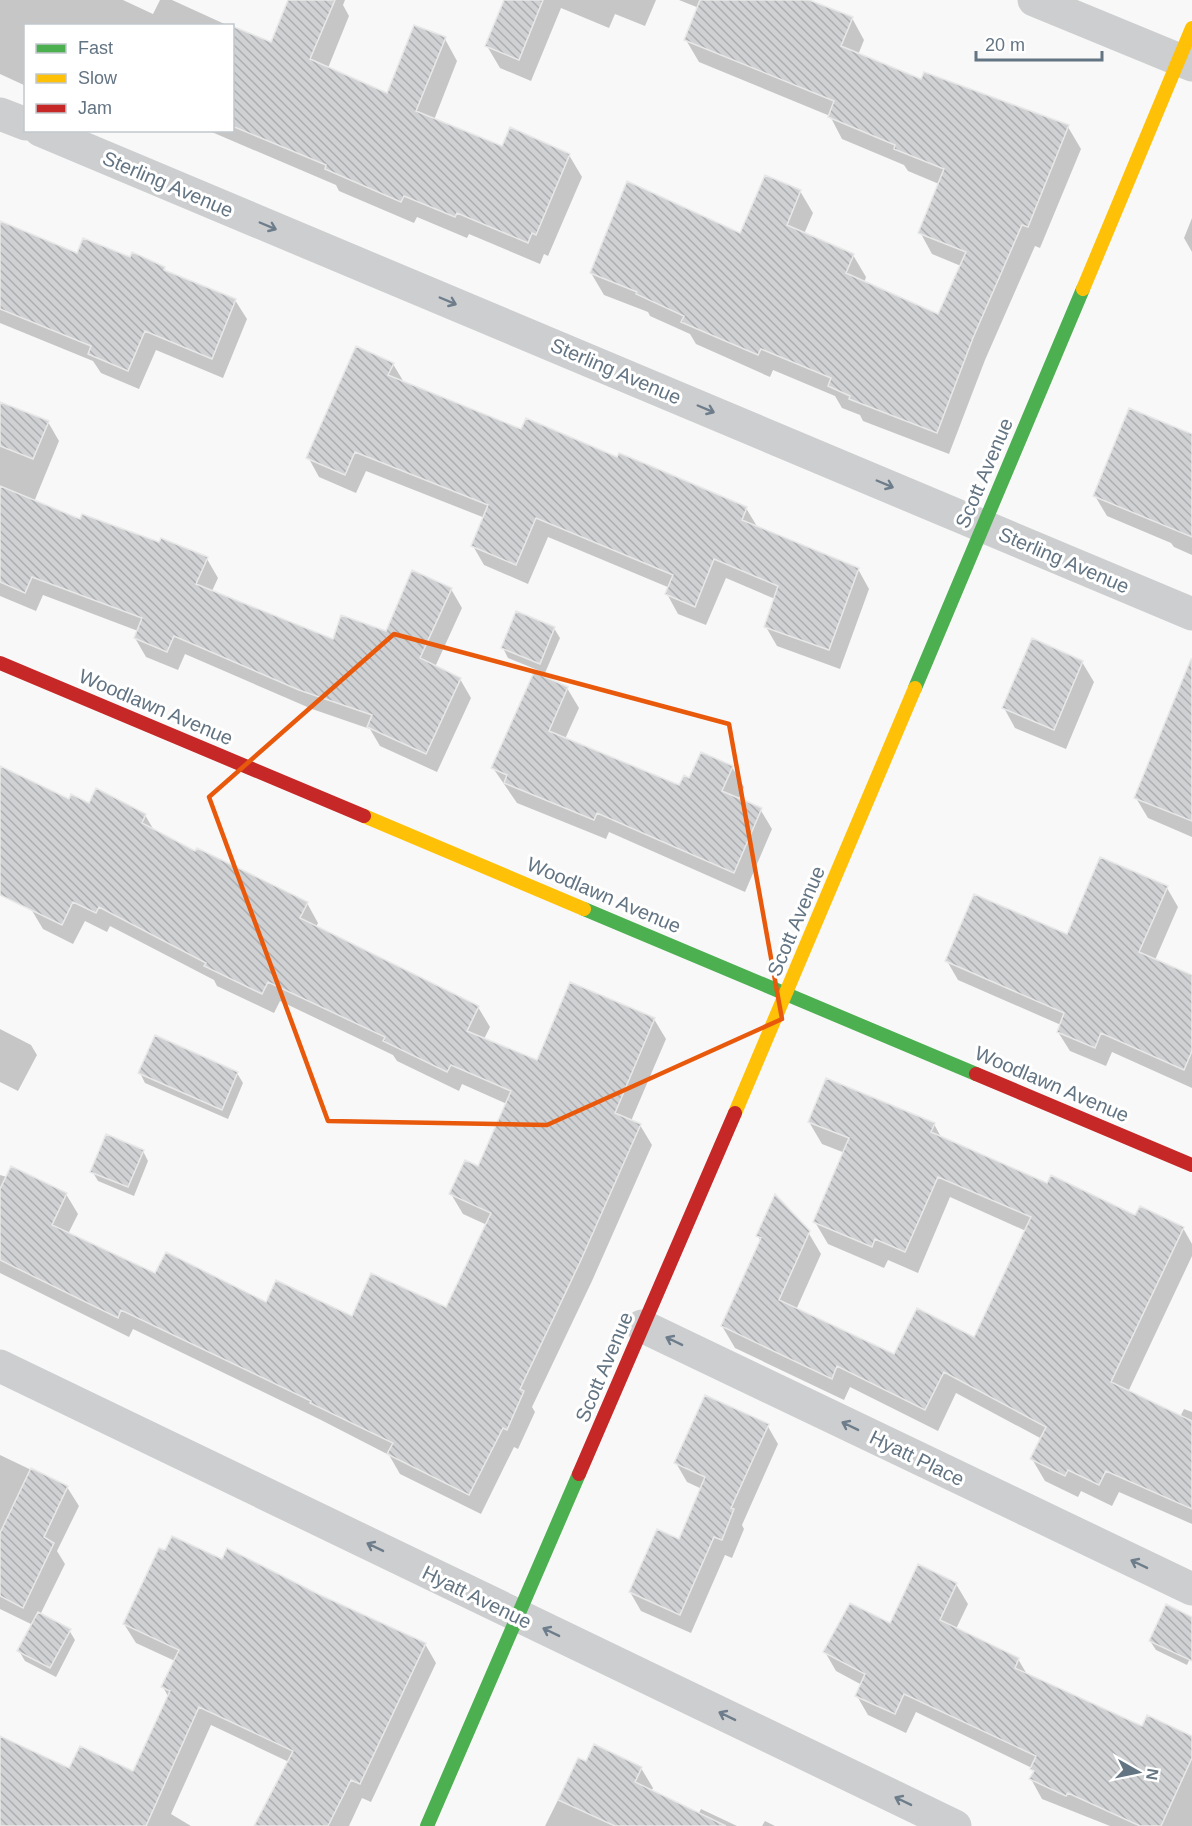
<svg xmlns="http://www.w3.org/2000/svg" width="1192" height="1826" font-family="Arial,sans-serif">
<style>
.shadow{fill:#0003}
.building{fill:url(#building-back-hatch);stroke:#e8e8e8;stroke-width:1.5}
.lines{fill:none;stroke-linecap:round;stroke-linejoin:round}
.street{stroke:#cdcecf;stroke-width:33}
.fast{stroke:#4caf50;stroke-width:14}
.slow{stroke:#ffc107;stroke-width:14}
.jam{stroke:#c62828;stroke-width:14}
.oneway{stroke:#6e7d8b}
.marked{fill:none;stroke:#e8590c;stroke-width:4.5;stroke-linejoin:round}
.labels{text-anchor:middle;stroke-width:6;stroke-linejoin:round;paint-order:stroke}
.street-label{font-size:20px;fill:#637483;stroke:#fff}
</style>
<defs>
<pattern id="building-back-hatch" width="6" height="6" patternUnits="userSpaceOnUse" patternTransform="scale(1.5)"><rect width="6" height="6" fill="#cfd1d3"/><path d="M-1 5l2 2M0 0l6 6M5-1l2 2" fill="none" stroke="#acaeb1"/></pattern>
</defs>
<rect width="100%" height="100%" fill="#f8f8f8"/>
<path class="shadow" d="M 0,0 L 123,0 L 153,14 L 160,0 L 172,0 L 229,26 L 26,26 L 26,86 L 0,74 Z
M 289,0 L 345,0 L 343,5 L 349,16 L 326,73 L 386,99 L 445,39 L 457,61 L 434,120 L 502,148 L 569,155 L 582,177 L 548,256 L 544,254 L 540,264 L 469,234 L 467,238 L 417,217 L 414,223 L 339,191 L 336,185 L 207,130 L 232,130 L 232,27 L 272,45 Z
M 503,0 L 656,0 L 645,26 L 615,14 L 609,28 L 561,8 L 531,81 L 500,68 L 487,46 L 506,1 Z
M 679,0 L 808,0 L 852,18 L 864,40 L 858,55 L 922,81 L 925,74 L 1068,127 L 1081,149 L 1040,248 L 1035,246 L 985,360 L 949,454 L 863,421 L 860,415 L 842,408 L 835,396 L 773,370 L 770,377 L 696,344 L 690,334 L 650,316 L 648,312 L 604,295 L 591,273 L 741,235 L 800,191 L 813,213 L 804,234 L 853,255 L 866,277 L 864,283 L 939,316 L 961,266 L 932,254 L 920,232 L 939,184 L 908,171 L 904,165 L 842,139 L 830,116 L 699,62 L 686,40 L 699,8 Z
M 1192,218 L 1192,252 L 1184,238 Z
M 0,222 L 78,255 L 131,259 L 164,268 L 167,272 L 235,300 L 247,319 L 223,378 L 156,350 L 139,389 L 101,373 L 93,361 L 0,323 Z
M 393,364 L 405,384 L 522,431 L 618,459 L 746,508 L 758,528 L 858,569 L 869,589 L 840,669 L 777,646 L 766,627 L 775,599 L 726,578 L 706,625 L 678,614 L 667,594 L 670,588 L 548,537 L 528,584 L 484,565 L 473,546 L 485,518 L 366,471 L 356,493 L 319,477 L 308,457 Z
M 48,422 L 59,441 L 34,502 L 80,521 L 207,559 L 218,578 L 212,591 L 334,641 L 387,632 L 451,589 L 462,608 L 435,667 L 460,679 L 471,698 L 437,772 L 380,746 L 370,729 L 312,709 L 185,654 L 178,670 L 146,657 L 135,638 L 138,631 L 43,595 L 36,611 L 0,596 L 0,440 Z
M 1192,435 L 1192,555 L 1174,547 L 1171,543 L 1107,516 L 1095,496 Z
M 554,628 L 560,638 L 545,673 L 508,658 L 503,648 Z
M 1082,662 L 1094,682 L 1066,749 L 1015,728 L 1004,708 Z
M 567,688 L 579,708 L 565,739 L 680,787 L 690,780 L 732,767 L 744,787 L 738,800 L 760,809 L 772,829 L 745,892 L 609,832 L 606,839 L 517,803 L 493,768 Z
M 1192,716 L 1192,837 L 1148,818 L 1136,798 Z
M 0,767 L 70,801 L 145,815 L 155,832 L 307,903 L 318,923 L 316,927 L 478,1007 L 490,1027 L 484,1039 L 538,1062 L 654,1019 L 666,1039 L 631,1121 L 640,1125 L 652,1145 L 592,1281 L 532,1407 L 535,1412 L 518,1449 L 514,1447 L 481,1514 L 400,1474 L 389,1455 L 321,1420 L 133,1329 L 129,1337 L 0,1273 L 0,1175 L 66,1194 L 78,1214 L 68,1234 L 156,1275 L 266,1304 L 353,1318 L 447,1309 L 487,1225 L 463,1214 L 451,1194 L 479,1168 L 507,1104 L 462,1084 L 459,1091 L 397,1061 L 393,1055 L 280,1001 L 274,1013 L 217,986 L 214,980 L 110,926 L 107,932 L 85,921 L 73,944 L 43,929 L 31,909 L 0,886 Z
M 1167,888 L 1178,907 L 1155,960 L 1192,977 L 1192,1088 L 1112,1052 L 1106,1066 L 1070,1051 L 1058,1032 L 1061,1025 L 958,980 L 947,961 L 1068,936 Z
M 0,1029 L 31,1045 L 37,1055 L 18,1091 L 0,1082 Z
M 140,1073 L 237,1073 L 243,1083 L 228,1119 L 145,1083 Z
M 809,1122 L 934,1124 L 942,1139 L 1048,1185 L 1136,1217 L 1183,1228 L 1192,1244 L 1192,1256 L 1128,1392 L 1180,1417 L 1184,1409 L 1192,1412 L 1192,1524 L 1119,1492 L 1112,1506 L 1081,1491 L 1078,1497 L 1045,1481 L 1032,1459 L 1042,1439 L 956,1393 L 938,1431 L 850,1387 L 844,1400 L 735,1348 L 722,1326 L 761,1242 L 758,1236 L 808,1232 L 821,1254 L 796,1310 L 895,1356 L 975,1339 L 1026,1231 L 950,1197 L 918,1273 L 888,1260 L 884,1268 L 828,1244 L 815,1222 L 845,1153 L 822,1144 Z
M 143,1151 L 148,1161 L 134,1196 L 98,1181 L 92,1171 Z
M 767,1425 L 778,1444 L 742,1525 L 744,1529 L 732,1558 L 725,1555 L 691,1633 L 641,1611 L 630,1592 L 680,1541 L 702,1489 L 687,1482 L 676,1463 Z
M 0,1455 L 67,1487 L 79,1506 L 57,1551 L 65,1564 L 40,1615 L 69,1630 L 75,1640 L 56,1677 L 25,1661 L 19,1651 L 33,1625 L 0,1609 Z
M 222,1561 L 318,1595 L 425,1644 L 436,1663 L 371,1802 L 362,1798 L 349,1826 L 256,1826 L 289,1762 L 211,1725 L 171,1814 L 191,1826 L 0,1826 L 0,1738 L 70,1770 L 134,1773 L 169,1698 L 163,1687 L 175,1661 L 136,1643 L 124,1624 Z
M 956,1584 L 968,1604 L 956,1629 L 1018,1659 L 1028,1676 L 1142,1728 L 1192,1738 L 1192,1826 L 1110,1826 L 1042,1799 L 1031,1779 L 1034,1774 L 1032,1768 L 916,1712 L 906,1733 L 868,1715 L 857,1696 L 862,1685 L 836,1671 L 825,1652 L 890,1625 Z
M 1192,1619 L 1192,1654 L 1187,1665 L 1156,1650 L 1150,1641 Z
M 578,1760 L 586,1763 L 641,1768 L 653,1788 L 651,1792 L 698,1815 L 701,1809 L 737,1826 L 545,1826 Z
M 765,1821 L 775,1826 L 762,1826 Z"/>
<path class="building" d="M 288,0 L 335,0 L 310,59 L 387,93 L 414,25 L 446,37 L 416,111 L 502,146 L 510,127 L 570,154 L 536,235 L 532,233 L 528,243 L 457,213 L 455,217 L 404,196 L 401,202 L 325,169 L 326,165 L 232,126 L 232,26 L 271,42 Z
M 504,0 L 543,0 L 519,60 L 485,46 Z
M 700,0 L 809,0 L 853,17 L 841,46 L 921,79 L 924,72 L 1069,125 L 1028,227 L 1022,225 L 973,338 L 937,433 L 849,399 L 850,396 L 828,386 L 831,378 L 761,349 L 758,355 L 681,322 L 684,316 L 636,294 L 637,292 L 590,273 L 627,181 L 740,233 L 765,175 L 801,190 L 787,225 L 854,254 L 846,273 L 938,314 L 966,252 L 918,233 L 944,169 L 894,149 L 895,145 L 828,117 L 834,101 L 684,40 Z
M 0,221 L 77,253 L 83,238 L 130,257 L 132,252 L 165,267 L 164,270 L 236,299 L 212,359 L 145,331 L 128,371 L 88,354 L 91,346 L 0,309 Z
M 356,346 L 394,363 L 388,375 L 521,429 L 526,418 L 617,457 L 619,453 L 651,466 L 747,507 L 742,520 L 859,568 L 829,650 L 764,627 L 778,586 L 714,559 L 695,607 L 665,594 L 673,575 L 536,518 L 516,565 L 471,546 L 488,505 L 355,452 L 345,475 L 306,458 Z
M 0,402 L 49,421 L 33,459 L 0,446 Z
M 1129,408 L 1192,434 L 1192,537 L 1093,496 Z
M 0,486 L 80,519 L 82,514 L 159,542 L 161,538 L 208,557 L 196,584 L 333,639 L 341,615 L 386,631 L 412,570 L 452,588 L 420,658 L 461,678 L 426,754 L 367,727 L 372,715 L 299,690 L 174,636 L 167,652 L 134,638 L 142,618 L 32,577 L 25,593 L 0,582 Z
M 516,611 L 555,627 L 540,664 L 501,648 Z
M 1032,638 L 1083,661 L 1054,730 L 1002,708 Z
M 1191,659 L 1192,659 L 1192,821 L 1134,798 Z
M 534,672 L 568,687 L 549,731 L 679,785 L 684,775 L 689,778 L 701,752 L 733,766 L 722,791 L 762,808 L 734,873 L 597,813 L 594,820 L 504,783 L 507,775 L 491,768 Z
M 0,766 L 69,799 L 71,794 L 89,803 L 96,788 L 146,814 L 142,823 L 195,851 L 197,848 L 308,902 L 300,918 L 479,1006 L 467,1031 L 537,1060 L 570,982 L 655,1018 L 615,1113 L 641,1124 L 581,1260 L 520,1389 L 524,1391 L 507,1430 L 503,1428 L 469,1495 L 387,1454 L 393,1443 L 310,1403 L 311,1401 L 121,1310 L 118,1318 L 0,1260 L 0,1189 L 11,1166 L 67,1193 L 52,1225 L 155,1273 L 166,1252 L 266,1302 L 276,1280 L 352,1316 L 371,1273 L 446,1307 L 491,1213 L 449,1194 L 465,1160 L 478,1166 L 511,1091 L 451,1065 L 447,1072 L 383,1041 L 385,1037 L 268,982 L 262,994 L 204,966 L 206,963 L 99,907 L 96,913 L 73,902 L 62,925 L 0,895 Z
M 1100,857 L 1168,886 L 1139,952 L 1192,975 L 1192,1051 L 1184,1070 L 1101,1033 L 1095,1048 L 1057,1032 L 1064,1013 L 945,961 L 974,894 L 1067,934 Z
M 155,1035 L 238,1072 L 222,1110 L 138,1073 Z
M 826,1078 L 935,1123 L 931,1132 L 1047,1183 L 1051,1175 L 1135,1215 L 1140,1206 L 1184,1227 L 1111,1382 L 1192,1421 L 1192,1509 L 1106,1471 L 1099,1485 L 1068,1470 L 1065,1476 L 1030,1459 L 1046,1427 L 944,1372 L 925,1410 L 837,1366 L 832,1379 L 721,1326 L 761,1238 L 756,1236 L 775,1194 L 810,1231 L 779,1300 L 894,1354 L 917,1308 L 974,1337 L 1031,1217 L 938,1177 L 905,1252 L 875,1239 L 872,1247 L 813,1222 L 849,1138 L 808,1122 Z
M 106,1134 L 144,1150 L 128,1187 L 90,1172 Z
M 705,1395 L 769,1424 L 731,1508 L 734,1509 L 722,1540 L 714,1537 L 680,1615 L 629,1592 L 657,1529 L 679,1539 L 705,1477 L 674,1463 Z
M 31,1468 L 68,1486 L 44,1537 L 54,1543 L 23,1608 L 0,1596 L 0,1533 Z
M 172,1536 L 222,1559 L 227,1548 L 318,1594 L 426,1643 L 360,1784 L 351,1780 L 328,1826 L 254,1826 L 293,1751 L 199,1707 L 146,1826 L 0,1826 L 0,1736 L 69,1768 L 80,1746 L 133,1771 L 170,1691 L 161,1687 L 179,1650 L 123,1624 L 159,1548 L 165,1550 Z
M 918,1564 L 957,1583 L 940,1620 L 1019,1658 L 1015,1668 L 1142,1726 L 1147,1715 L 1192,1736 L 1192,1758 L 1161,1826 L 1140,1826 L 1068,1793 L 1066,1796 L 1029,1779 L 1034,1771 L 1030,1769 L 1036,1756 L 904,1694 L 895,1714 L 855,1696 L 865,1674 L 823,1652 L 850,1603 L 890,1623 Z
M 1166,1604 L 1192,1617 L 1192,1661 L 1149,1641 Z
M 38,1612 L 71,1629 L 50,1668 L 17,1651 Z
M 594,1744 L 642,1767 L 635,1782 L 726,1826 L 615,1826 L 558,1800 L 578,1758 L 586,1761 Z"/>
<g class="lines">
<path class="street" d="M 1034,0 L 1192,65
M 0,114 L 26,124
M 40,130 L 1192,614
M 642,1326 L 1192,1589
M 0,1366 L 955,1826"/>
<path class="fast" d="M 915,688 L 1083,289
M 584,909 L 976,1074
M 427,1826 L 579,1474"/>
<path class="slow" d="M 1083,289 L 1192,28
M 364,816 L 584,909
M 735,1113 L 915,688"/>
<path class="jam" d="M 0,663 L 364,816
M 976,1074 L 1192,1165
M 579,1474 L 735,1113"/>
</g>
<defs><path id="oneway-shaft" d="M-6 0H5M1.5-3L5.5 0L1.5 3" fill="none" stroke-width="1.6" stroke-linecap="round" stroke-linejoin="round" transform="scale(1.5)"/></defs>
<g class="oneway">
<use href="#oneway-shaft" transform="translate(268 226) rotate(23)"/>
<use href="#oneway-shaft" transform="translate(448 301) rotate(23)"/>
<use href="#oneway-shaft" transform="translate(706 409) rotate(23)"/>
<use href="#oneway-shaft" transform="translate(885 484) rotate(23)"/>
<use href="#oneway-shaft" transform="translate(674 1341) rotate(-154)"/>
<use href="#oneway-shaft" transform="translate(850 1426) rotate(-154)"/>
<use href="#oneway-shaft" transform="translate(375 1547) rotate(-154)"/>
<use href="#oneway-shaft" transform="translate(1139 1564) rotate(-154)"/>
<use href="#oneway-shaft" transform="translate(551 1632) rotate(-154)"/>
<use href="#oneway-shaft" transform="translate(727 1716) rotate(-154)"/>
<use href="#oneway-shaft" transform="translate(903 1801) rotate(-154)"/>
</g>
<path class="marked" d="M 394,634 L 729,724 L 782,1019 L 547,1125 L 328,1121 L 209,797 Z"/>
<g class="labels">
<g class="street-label">
<text transform="translate(168 184) rotate(23)" y="7">Sterling Avenue</text>
<text transform="translate(616 371) rotate(23)" y="7">Sterling Avenue</text>
<text transform="translate(984 473) rotate(-67)" y="7">Scott Avenue</text>
<text transform="translate(1064 560) rotate(23)" y="7">Sterling Avenue</text>
<text transform="translate(156 707) rotate(23)" y="7">Woodlawn Avenue</text>
<text transform="translate(604 895) rotate(23)" y="7">Woodlawn Avenue</text>
<text transform="translate(796 921) rotate(-67)" y="7">Scott Avenue</text>
<text transform="translate(1052 1084) rotate(23)" y="7">Woodlawn Avenue</text>
<text transform="translate(604 1367) rotate(-67)" y="7">Scott Avenue</text>
<text transform="translate(917 1458) rotate(26)" y="7">Hyatt Place</text>
<text transform="translate(477 1597) rotate(26)" y="7">Hyatt Avenue</text>
</g>
</g>
<rect x="24" y="24" width="210" height="108" fill="#ffffff" stroke="#c1c7cd" stroke-width="1.5"/>
<rect x="36" y="44" width="30" height="9" fill="#4caf50" stroke="#c1c7cd" stroke-width="1.5"/>
<text x="78" y="54" font-size="18" fill="#637483">Fast</text>
<rect x="36" y="74" width="30" height="9" fill="#ffc107" stroke="#c1c7cd" stroke-width="1.5"/>
<text x="78" y="84" font-size="18" fill="#637483">Slow</text>
<rect x="36" y="104" width="30" height="9" fill="#c62828" stroke="#c1c7cd" stroke-width="1.5"/>
<text x="78" y="114" font-size="18" fill="#637483">Jam</text>
<g transform="translate(1138 1772) rotate(99)" stroke="#ffffff" stroke-width="4.5" paint-order="stroke">
<path d="M0-4.5L10 22L0 15L-10 22Z" fill="#637483"/>
<text y="-9" font-size="16" font-weight="bold" text-anchor="middle" fill="#637483">N</text>
</g>
<path d="M976 51v9h126v-9" fill="none" stroke="#637483" stroke-width="3"/>
<text x="985" y="51" font-size="18" fill="#637483" stroke="#ffffff" stroke-width="4.5" paint-order="stroke">20 m</text>
</svg>
